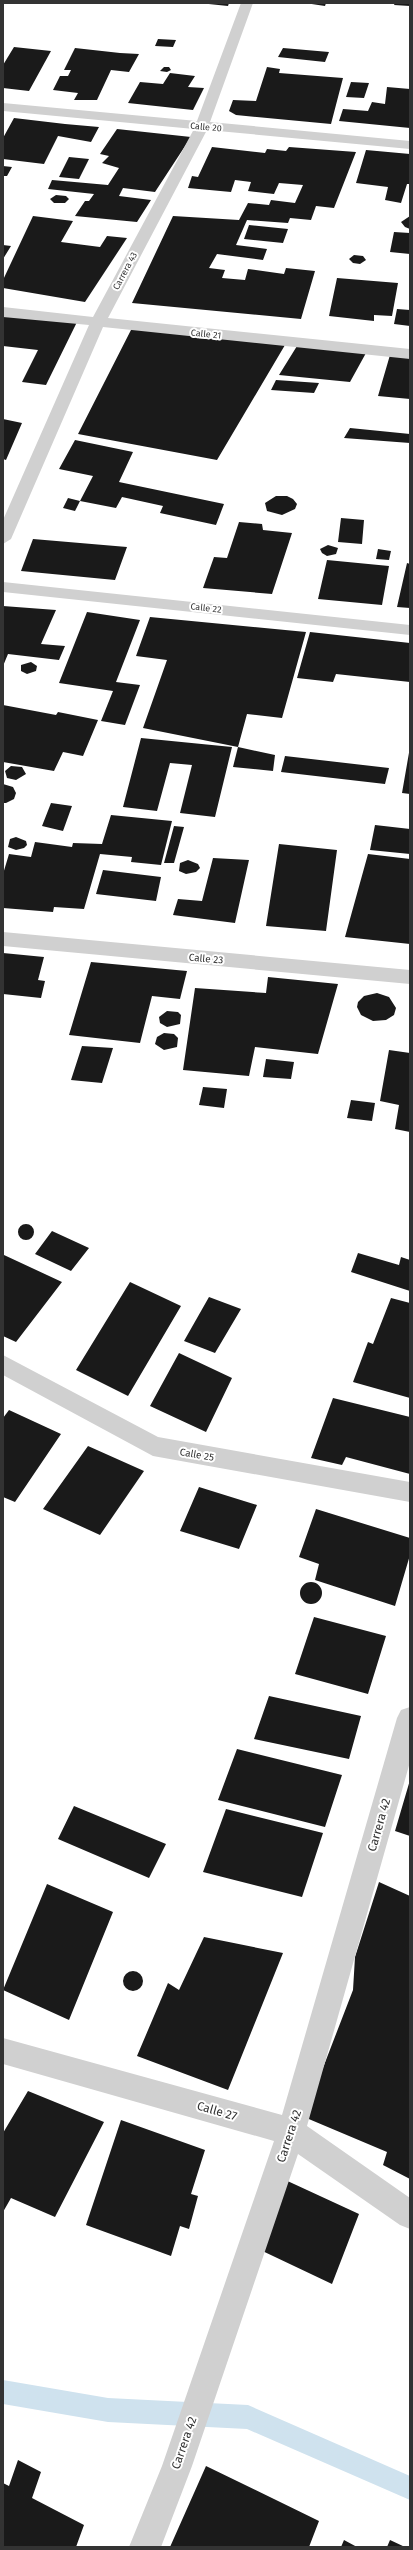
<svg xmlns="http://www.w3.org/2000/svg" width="413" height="2550" font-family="'Fira Sans',sans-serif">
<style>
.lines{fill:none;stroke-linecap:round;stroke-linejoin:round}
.stream{fill:#cfe2ee;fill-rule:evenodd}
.building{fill:#1a1a1a}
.minor{fill:#d0d0d0;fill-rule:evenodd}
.labels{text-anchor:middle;stroke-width:4;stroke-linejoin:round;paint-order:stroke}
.far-street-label{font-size:9px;fill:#333;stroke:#fff}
.street-label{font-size:10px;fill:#333;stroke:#fff}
.near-street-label{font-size:12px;fill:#333;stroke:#fff}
</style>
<rect width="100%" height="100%" fill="#fff"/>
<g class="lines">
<path class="stream" d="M 3,2380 L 108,2398 L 248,2405 L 410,2476 L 410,2500 L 247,2429 L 108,2422 L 3,2404 Z"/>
</g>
<path class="building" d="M 199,3 L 229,3 L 228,6 Z
M 305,3 L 326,3 L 325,6 Z
M 395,3 L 410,3 L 410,6 L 394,5 Z
M 158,39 L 176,40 L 173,47 L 155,46 Z
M 14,47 L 51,51 L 29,91 L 3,88 L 3,65 Z
M 75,48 L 120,53 L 139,54 L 129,72 L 111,70 L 97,100 L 74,100 L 78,93 L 53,90 L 60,76 L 68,76 L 71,70 L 64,70 Z
M 283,48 L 329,52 L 325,62 L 278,57 Z
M 164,67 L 169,67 L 171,70 L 167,72 L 160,71 Z
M 267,67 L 280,69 L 279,73 L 343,78 L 331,124 L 236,115 L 229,111 L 233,100 L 256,101 Z
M 170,73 L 195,76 L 188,87 L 204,88 L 193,110 L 128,103 L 140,82 L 163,84 Z
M 351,82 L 369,83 L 364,98 L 346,97 Z
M 387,87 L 410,89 L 410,128 L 339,121 L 343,109 L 368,111 L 372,102 L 385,104 Z
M 14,118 L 65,124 L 99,127 L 91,142 L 58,136 L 44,164 L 3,159 L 3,138 Z
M 117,129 L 191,137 L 155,192 L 123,188 L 119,196 L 151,200 L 137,222 L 75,216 L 85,201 L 89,201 L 94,194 L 48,189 L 52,180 L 108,185 L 119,168 L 102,163 L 109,156 L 100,154 Z
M 212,147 L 265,153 L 267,149 L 286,151 L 289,147 L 356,152 L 334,208 L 316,206 L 311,220 L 290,218 L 288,223 L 247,220 L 236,245 L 267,249 L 263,260 L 217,254 L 209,268 L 225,270 L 222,278 L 245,280 L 248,269 L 284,274 L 286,268 L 315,271 L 301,319 L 132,303 L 173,216 L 239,220 L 248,203 L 269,205 L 271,200 L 295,203 L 303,185 L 279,183 L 274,194 L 248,191 L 251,182 L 235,180 L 231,192 L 188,188 L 192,176 L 198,177 Z
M 366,150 L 410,154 L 410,184 L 407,184 L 401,203 L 385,200 L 388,187 L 356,183 Z
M 69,157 L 89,159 L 79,179 L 59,177 Z
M 3,166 L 12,167 L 7,176 L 3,176 Z
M 56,195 L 66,196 L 69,199 L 65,203 L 54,203 L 50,199 Z
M 33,216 L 73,221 L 61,242 L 100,247 L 107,236 L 127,238 L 85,302 L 3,288 L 3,280 Z
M 410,216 L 410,229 L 405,227 L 401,222 Z
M 249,225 L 288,229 L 283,243 L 244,239 Z
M 394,232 L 410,233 L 410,254 L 390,252 Z
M 3,245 L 11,246 L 3,259 Z
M 354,255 L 363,256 L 366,260 L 360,264 L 353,263 L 349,259 Z
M 337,278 L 398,283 L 392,316 L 374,315 L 374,321 L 329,316 Z
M 397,309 L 410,310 L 410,326 L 394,324 Z
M 3,315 L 77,322 L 46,385 L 22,382 L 38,350 L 3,346 Z
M 132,328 L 285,345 L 217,460 L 78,434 Z
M 297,346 L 366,353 L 350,382 L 279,375 Z
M 390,355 L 410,357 L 410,399 L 378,396 Z
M 276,380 L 319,383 L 314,393 L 271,390 Z
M 3,419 L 22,423 L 6,460 L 3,459 Z
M 350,428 L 410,434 L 410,443 L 344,438 Z
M 75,440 L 133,452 L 119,482 L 224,504 L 216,525 L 160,513 L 163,506 L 122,497 L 116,508 L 80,501 L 75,511 L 63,508 L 68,498 L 80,501 L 93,476 L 59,469 Z
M 276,496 L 287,496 L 293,499 L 297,504 L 295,509 L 282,515 L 267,511 L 265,503 Z
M 341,518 L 364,520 L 362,544 L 338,542 Z
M 239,522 L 262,524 L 263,530 L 292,533 L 272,594 L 203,588 L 214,557 L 227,558 Z
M 33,539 L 127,547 L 115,580 L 21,571 Z
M 328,545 L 338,548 L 336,554 L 327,556 L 322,553 L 320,549 Z
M 378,549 L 391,551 L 389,560 L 376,559 Z
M 327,560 L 389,566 L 382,605 L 318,599 Z
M 407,563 L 410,564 L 410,608 L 397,607 Z
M 3,606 L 56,610 L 41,644 L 65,646 L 59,660 L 8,654 L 3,666 Z
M 87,612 L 140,620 L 116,682 L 140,685 L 125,725 L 101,721 L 113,691 L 59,683 Z
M 150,617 L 306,632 L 282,718 L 247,714 L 238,747 L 143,728 L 167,660 L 136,656 Z
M 310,632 L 410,643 L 410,682 L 336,674 L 333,682 L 297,678 Z
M 31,662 L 37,666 L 36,671 L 27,674 L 21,671 L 21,665 Z
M 3,705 L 56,715 L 58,712 L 98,720 L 83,756 L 63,752 L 54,771 L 3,762 Z
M 141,738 L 232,747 L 215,817 L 180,813 L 192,765 L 170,763 L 157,811 L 123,807 Z
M 238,747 L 275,755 L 273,771 L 233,767 Z
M 410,747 L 410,794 L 402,793 Z
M 285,756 L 389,768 L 385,784 L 281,772 Z
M 11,766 L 22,767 L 26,774 L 16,780 L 7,778 L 5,771 Z
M 3,784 L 13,787 L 16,793 L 14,799 L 6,803 L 3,803 Z
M 51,803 L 72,806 L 63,831 L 42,826 Z
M 111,815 L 172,821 L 161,865 L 131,862 L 132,857 L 100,854 L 84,909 L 54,907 L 53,912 L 3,908 L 3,874 L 9,854 L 31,857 L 35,842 L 72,847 L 73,843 L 102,844 Z
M 375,825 L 410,829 L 410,854 L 370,850 Z
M 174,826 L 184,827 L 174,863 L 164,863 Z
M 16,837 L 26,841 L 27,845 L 24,848 L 16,850 L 8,847 L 10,839 Z
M 279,844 L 337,850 L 326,931 L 266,926 Z
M 368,854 L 410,859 L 410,944 L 345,937 Z
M 213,858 L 249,860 L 235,923 L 173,915 L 178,899 L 202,901 Z
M 188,860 L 198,864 L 200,868 L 196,872 L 186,874 L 179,871 L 180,863 Z
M 103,870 L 161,877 L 156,901 L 96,894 Z
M 3,953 L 44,957 L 38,980 L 45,981 L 41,998 L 3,994 Z
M 91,962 L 144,967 L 187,971 L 180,999 L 152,996 L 140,1043 L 69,1035 Z
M 268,977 L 338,984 L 318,1054 L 255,1047 L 249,1076 L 183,1070 L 195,988 L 266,993 Z
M 377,993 L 389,997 L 396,1008 L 394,1015 L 386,1020 L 373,1021 L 361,1015 L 357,1007 L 358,1002 L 364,996 Z
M 167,1011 L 178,1012 L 181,1015 L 180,1024 L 167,1027 L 160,1023 L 159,1017 Z
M 164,1033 L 174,1034 L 178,1038 L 177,1047 L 164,1050 L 155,1044 L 157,1037 Z
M 82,1046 L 113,1048 L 102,1083 L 71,1080 Z
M 389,1050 L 410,1053 L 410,1132 L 395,1129 L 399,1105 L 380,1101 Z
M 266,1059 L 294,1062 L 291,1079 L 263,1077 Z
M 203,1087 L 227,1089 L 224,1108 L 199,1105 Z
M 351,1100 L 375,1103 L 372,1121 L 347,1118 Z
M18 1232a8 8 0 1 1 16 0a8 8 0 1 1-16 0Z
M 52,1231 L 89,1248 L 71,1271 L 35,1254 Z
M 358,1253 L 399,1265 L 401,1257 L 410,1260 L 410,1291 L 351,1272 Z
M 4,1255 L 62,1282 L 16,1342 L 3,1336 Z
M 130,1282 L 181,1306 L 128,1396 L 76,1370 Z
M 209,1297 L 241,1309 L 215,1353 L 184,1341 Z
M 391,1298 L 410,1303 L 410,1398 L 353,1382 L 368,1342 L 373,1344 Z
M 179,1353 L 232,1378 L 206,1432 L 150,1406 Z
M 333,1398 L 410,1417 L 410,1474 L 346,1457 L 342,1465 L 311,1458 Z
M 9,1410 L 61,1434 L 15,1502 L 3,1497 L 3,1418 Z
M 88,1446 L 144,1471 L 100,1535 L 43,1509 Z
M 199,1487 L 257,1505 L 239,1549 L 180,1531 Z
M 316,1509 L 410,1538 L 410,1555 L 395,1606 L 315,1580 L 319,1564 L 299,1557 Z
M300 1593a11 11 0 1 1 22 0a11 11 0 1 1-22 0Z
M 314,1617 L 386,1636 L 368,1694 L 295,1674 Z
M 269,1696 L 361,1716 L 349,1759 L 254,1739 Z
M 237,1749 L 342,1775 L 325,1827 L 218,1800 Z
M 410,1780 L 410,1836 L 395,1831 Z
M 74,1806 L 166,1844 L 149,1878 L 58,1839 Z
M 226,1809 L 323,1833 L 302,1897 L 203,1872 Z
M 379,1882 L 410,1896 L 410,2179 L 383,2165 L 387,2152 L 304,2117 L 353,1990 L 355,1957 Z
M 47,1884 L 113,1912 L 69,2020 L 3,1990 Z
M 204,1937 L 283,1953 L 228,2090 L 137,2056 L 168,1983 L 179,1990 Z
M123 1981a10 10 0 1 1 20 0a10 10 0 1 1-20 0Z
M 28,2091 L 104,2122 L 55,2217 L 11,2198 L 3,2212 L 3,2133 Z
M 121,2120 L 205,2150 L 191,2194 L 198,2196 L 189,2229 L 180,2226 L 171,2256 L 86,2225 Z
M 281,2178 L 359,2214 L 332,2284 L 254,2247 Z
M 18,2460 L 41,2472 L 32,2498 L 84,2525 L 76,2547 L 3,2547 L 3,2483 L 9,2486 Z
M 206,2466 L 319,2521 L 309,2547 L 170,2547 Z
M 344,2540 L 357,2547 L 341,2547 Z
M 390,2540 L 405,2547 L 387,2547 Z"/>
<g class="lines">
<path class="minor" d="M 241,3 L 253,3 L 210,122 L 410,141 L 410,149 L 207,130 L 108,318 L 410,349 L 410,359 L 103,327 L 11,539 L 3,544 L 3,520 L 89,325 L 3,317 L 3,307 L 93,317 L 194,129 L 3,111 L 3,103 L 197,121 Z
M 3,582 L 410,625 L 410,635 L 3,592 Z
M 3,932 L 410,970 L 410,984 L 3,946 Z
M 3,1355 L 158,1437 L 410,1482 L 410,1502 L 153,1456 L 3,1375 Z
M 410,1707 L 410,1762 L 307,2126 L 410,2198 L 410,2229 L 400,2225 L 298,2154 L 192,2466 L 161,2547 L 129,2547 L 162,2466 L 274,2141 L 3,2064 L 3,2038 L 282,2115 L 397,1718 L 401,1710 Z"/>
</g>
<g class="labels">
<g class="far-street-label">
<text transform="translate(206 127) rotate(5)" y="3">Calle 20</text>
<text transform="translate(125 271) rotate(-62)" y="3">Carrera 43</text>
<text transform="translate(206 334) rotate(6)" y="3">Calle 21</text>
<text transform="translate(206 608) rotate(6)" y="3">Calle 22</text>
</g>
<g class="street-label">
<text transform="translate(206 958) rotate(5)" y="4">Calle 23</text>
<text transform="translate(197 1454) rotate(10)" y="4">Calle 25</text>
</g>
<g class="near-street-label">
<text transform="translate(379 1825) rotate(-74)" y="4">Carrera 42</text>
<text transform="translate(217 2111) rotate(16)" y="4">Calle 27</text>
<text transform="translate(289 2136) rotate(-72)" y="4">Carrera 42</text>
<text transform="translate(184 2443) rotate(-71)" y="4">Carrera 42</text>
</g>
</g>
<rect width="413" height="2550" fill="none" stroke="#333333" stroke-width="8"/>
</svg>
